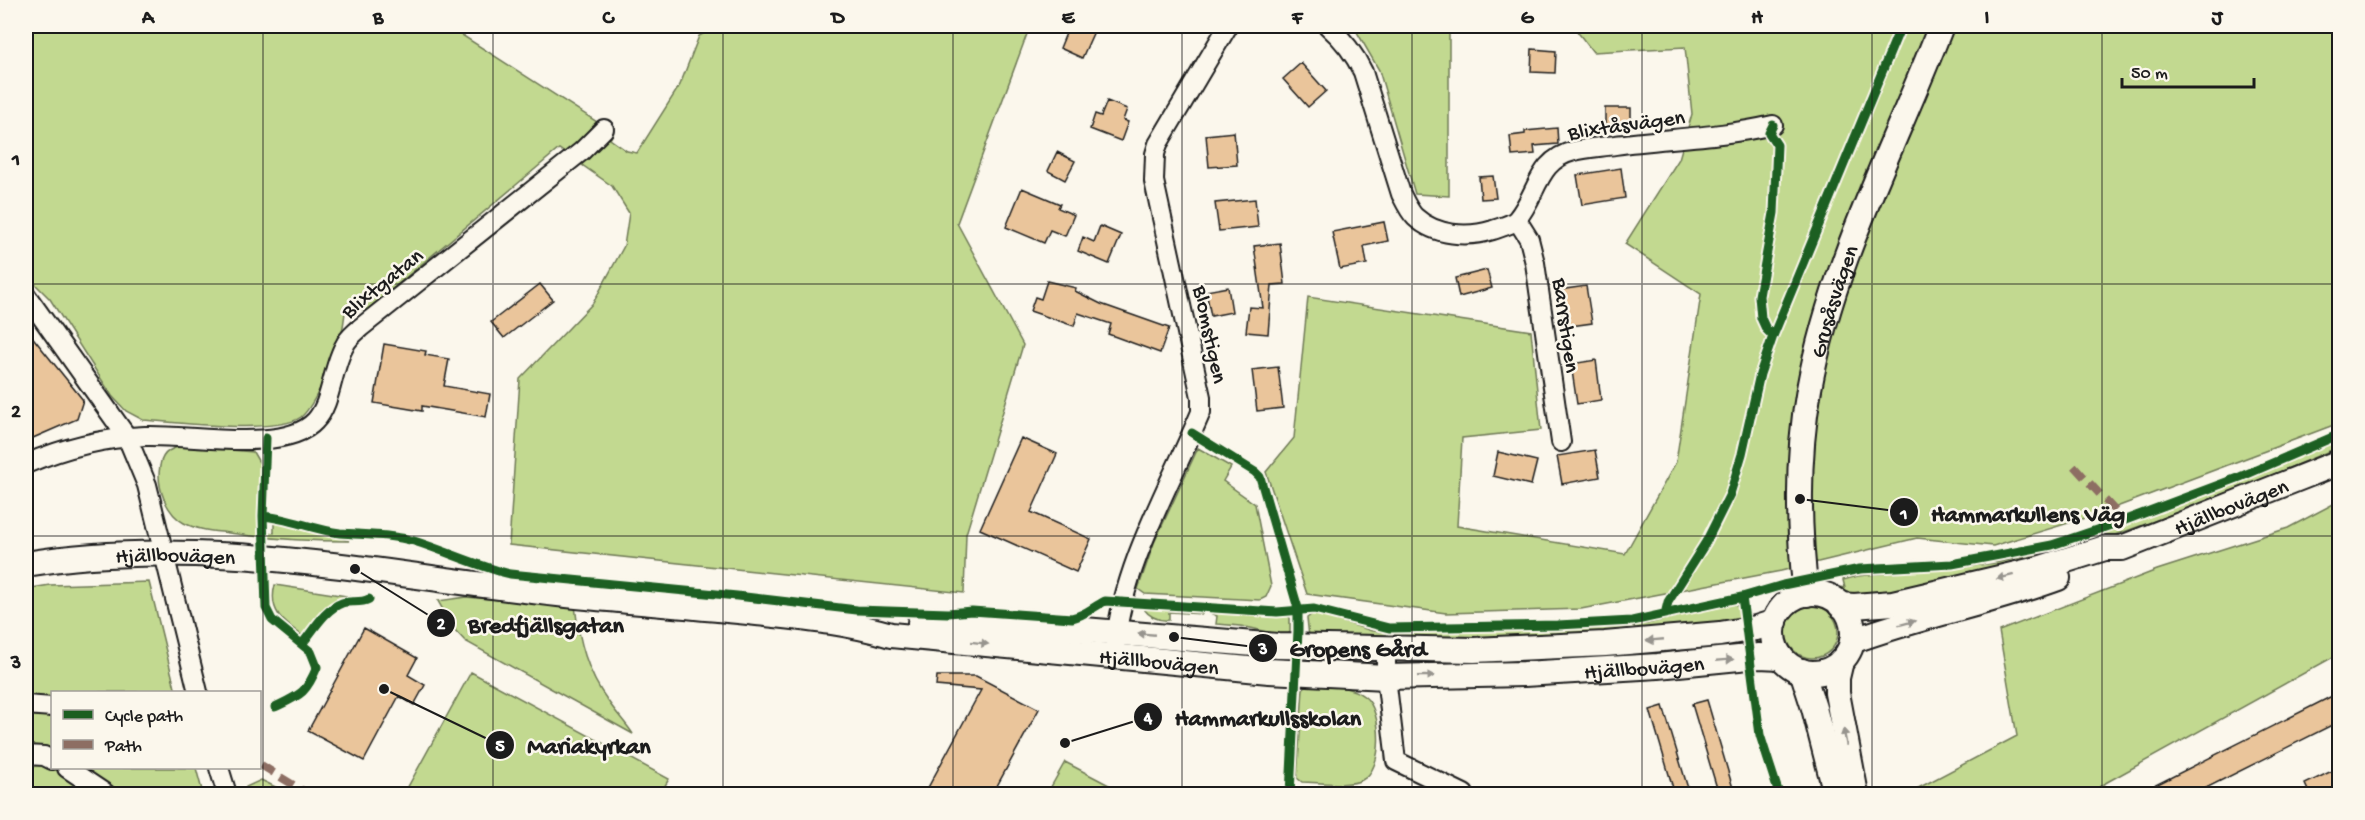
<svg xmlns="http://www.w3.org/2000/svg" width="2365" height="820" font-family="'Gochi Hand',sans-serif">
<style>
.green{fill:#c2d990;stroke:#6f7a56;stroke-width:1.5}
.building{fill:#eac59b;stroke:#1c1c1c;stroke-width:1.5}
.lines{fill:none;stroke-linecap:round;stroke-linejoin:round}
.street-casing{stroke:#1c1c1c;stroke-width:22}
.secondary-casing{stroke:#1c1c1c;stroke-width:28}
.street{stroke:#fbf7ec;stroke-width:18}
.secondary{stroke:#fbf7ec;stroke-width:24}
.quiet{stroke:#8d6e63;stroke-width:8;stroke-dasharray:15 8;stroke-linecap:butt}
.cycleway-casing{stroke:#fbf7ec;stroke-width:13}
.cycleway{stroke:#1b5e20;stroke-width:9}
.oneway{fill:#97948e}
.grid{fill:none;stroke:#1c1c1c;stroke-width:1.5;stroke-opacity:0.55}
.labels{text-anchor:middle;stroke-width:5;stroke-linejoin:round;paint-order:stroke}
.street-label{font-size:22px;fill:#1c1c1c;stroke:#fbf7ec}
.leader{fill:none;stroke:#1c1c1c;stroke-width:2}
.callout-dot{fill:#1c1c1c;stroke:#fbf7ec;stroke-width:2}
.mark-label{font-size:18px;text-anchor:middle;font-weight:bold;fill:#fff}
.callout-label{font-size:24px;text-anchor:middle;font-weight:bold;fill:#1c1c1c;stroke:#fbf7ec;stroke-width:5;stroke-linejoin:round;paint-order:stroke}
.neatline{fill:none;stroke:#1c1c1c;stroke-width:2}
.grid-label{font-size:20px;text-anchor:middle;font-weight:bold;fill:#1c1c1c}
</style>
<rect width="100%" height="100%" fill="#fbf7ec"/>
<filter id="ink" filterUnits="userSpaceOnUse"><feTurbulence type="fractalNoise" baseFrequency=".0167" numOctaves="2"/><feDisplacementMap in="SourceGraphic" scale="12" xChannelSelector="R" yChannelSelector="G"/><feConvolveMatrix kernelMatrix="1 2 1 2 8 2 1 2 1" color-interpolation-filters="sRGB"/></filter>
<g filter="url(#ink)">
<path class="green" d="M 26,26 L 453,26 L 454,30 L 605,127 L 613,134 L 610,139 L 627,151 L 637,153 L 680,85 L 699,36 L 718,26 L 1030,26 L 957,223 L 1023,345 L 966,534 L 964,593 L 509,545 L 520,379 L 593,303 L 624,246 L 629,213 L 612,186 L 559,149 L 367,310 L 346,308 C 344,316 344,326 341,335 C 337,352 315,406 301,417 C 276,435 177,422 143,420 L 126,411 L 112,396 L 50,299 L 26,275 Z
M 1361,26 L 2339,26 L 2339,423 L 2098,514 L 1993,546 L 1917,538 L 1781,571 L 1581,609 L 1446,613 L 1307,594 L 1266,472 L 1294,438 L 1308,297 L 1531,331 L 1541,430 L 1462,438 L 1457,526 L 1625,554 L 1676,462 L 1701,294 L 1625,244 L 1679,159 L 1692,114 L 1685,47 L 1593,52 L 1573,26 L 1449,32 L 1449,196 L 1415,194 L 1379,70 L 1357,32 Z
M 2339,440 L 2339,447 C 2200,506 2057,563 1907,591 C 1887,594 1864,594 1844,595 L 1833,586 L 1845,588 L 1843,580 L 1858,576 C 1904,571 1950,570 1995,563 C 2046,554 2096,536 2144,518 C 2210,494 2275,467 2339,440 Z
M 187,446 L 253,452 L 260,464 L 258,531 L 274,533 L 274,523 L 277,520 L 336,536 L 349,541 C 308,541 269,539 229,533 C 214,531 197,530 184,523 C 166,513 156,486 160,466 C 162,451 173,447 187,446 Z
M 1198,448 L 1231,467 L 1223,481 L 1255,504 L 1271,586 L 1266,597 L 1260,600 L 1145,594 L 1138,589 L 1154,543 Z
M 2339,501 L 2339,656 L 2335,656 L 2100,786 L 2102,794 L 1907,794 L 2017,736 L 1999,631 L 2157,570 L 2288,528 Z
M 149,582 L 176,692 L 52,692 L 52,768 L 196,768 L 203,794 L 26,794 L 26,589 L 50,585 Z
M 275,585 L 353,597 L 337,602 L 329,608 L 303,636 C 283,622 268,611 275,585 Z
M 466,597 L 575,606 C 579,640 587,673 608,701 C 616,713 626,723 633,734 L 465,641 L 454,629 L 438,601 Z
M 1731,603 L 1739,606 L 1742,622 L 1538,639 L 1309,637 L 1307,618 L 1314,613 L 1372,631 L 1383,632 L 1523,631 L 1647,624 Z
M1786 632a26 26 0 1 1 52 0a26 26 0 1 1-52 0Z
M 1143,608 L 1202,612 L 1202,614 L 1169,612 L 1169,620 C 1158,621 1149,616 1143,608 Z
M 1214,612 L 1287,615 L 1290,618 L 1290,632 L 1287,635 C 1272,635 1259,629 1245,627 C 1236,625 1226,625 1216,624 L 1217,616 L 1212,614 Z
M 1766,636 L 1767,645 L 1701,657 L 1464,664 Z
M 471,672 L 669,779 L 660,794 L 404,794 Z
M 1307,684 C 1325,685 1351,685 1365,697 C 1383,711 1384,770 1362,780 C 1349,787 1318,782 1302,782 L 1297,778 L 1303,689 Z
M 1065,762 L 1126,794 L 1047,794 Z
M 261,780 L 286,792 L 285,794 L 244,794 L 246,787 Z"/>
<path class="building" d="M 1069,26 L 1087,26 L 1095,29 L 1082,58 L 1060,48 Z
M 1532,49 L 1556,51 L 1555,73 L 1531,72 Z
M 1301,63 L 1326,91 L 1308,107 L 1283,79 Z
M 1107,101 L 1127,109 L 1123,120 L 1128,122 L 1121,141 L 1090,129 L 1095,114 L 1101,116 Z
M 1605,108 L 1631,108 L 1631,128 L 1605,128 Z
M 1557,128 L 1558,144 L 1534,146 L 1535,154 L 1512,156 L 1510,136 L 1525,134 L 1525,131 Z
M 1234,132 L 1237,165 L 1209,167 L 1206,135 Z
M 1057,152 L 1075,161 L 1065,180 L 1048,171 Z
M 1621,168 L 1625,198 L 1582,205 L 1577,175 Z
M 1493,176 L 1496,198 L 1481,199 L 1479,177 Z
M 1022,188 L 1060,204 L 1058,208 L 1074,215 L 1065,236 L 1050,230 L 1044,243 L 1006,227 Z
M 1255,199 L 1258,227 L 1219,231 L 1215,203 Z
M 1384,222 L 1388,241 L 1364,246 L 1367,264 L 1340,269 L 1332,232 Z
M 1100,226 L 1121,235 L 1109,264 L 1078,251 L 1083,237 L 1094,242 Z
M 1280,243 L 1285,284 L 1272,285 L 1268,334 L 1246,332 L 1249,307 L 1263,308 L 1254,246 Z
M 1487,270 L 1492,288 L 1459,297 L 1455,278 Z
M 1047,281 L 1076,288 L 1075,291 L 1101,304 L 1169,328 L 1160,353 L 1108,334 L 1111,324 L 1078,313 L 1074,326 L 1030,311 L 1035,297 L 1041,299 Z
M 540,284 L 553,300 L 504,338 L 491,322 Z
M 1586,286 L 1592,323 L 1564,327 L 1559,290 Z
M 1228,287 L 1232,312 L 1211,316 L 1206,291 Z
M 26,329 L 83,400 L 77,419 L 26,441 Z
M 384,344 L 426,351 L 425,355 L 449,359 L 444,386 L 490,394 L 486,417 L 422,406 L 422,411 L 374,403 Z
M 1596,360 L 1601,400 L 1577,404 L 1571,364 Z
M 1278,367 L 1283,408 L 1257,411 L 1252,370 Z
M 1021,438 L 1057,454 L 1031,512 L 1091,539 L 1076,572 L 980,529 Z
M 1595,450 L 1600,477 L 1562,484 L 1557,456 Z
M 1498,452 L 1537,461 L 1531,485 L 1493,476 Z
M 364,628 L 417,658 L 408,675 L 425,685 L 414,705 L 399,696 L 364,761 L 308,731 Z
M 937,676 L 976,676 L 1039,709 L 992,795 L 924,795 L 981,690 L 936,686 Z
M 2340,692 L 2340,721 L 2192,795 L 2136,795 Z
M 1707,700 L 1735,795 L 1719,795 L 1692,704 Z
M 1663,706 L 1690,795 L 1675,795 L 1650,710 Z
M 2340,767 L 2340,795 L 2310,795 L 2305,784 Z"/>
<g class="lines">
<g class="street-casing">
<path id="street" d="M 1328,26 C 1344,40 1354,53 1363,72 L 1401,194 C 1405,202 1409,211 1415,217 C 1436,236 1468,238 1493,230 C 1501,227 1512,225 1517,219 C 1538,194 1537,160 1574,151 C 1587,148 1602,147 1615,145 C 1668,138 1722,137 1773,125
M 1517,220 L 1529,239 L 1535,263 L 1561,442
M 26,295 L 127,437 L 147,485 L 198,692
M 26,464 C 63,448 104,438 145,436 C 189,434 285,454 315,421 C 332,404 332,366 345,345 C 348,338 355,333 360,328 L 582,151 L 604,129
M 1115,645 C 1124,563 1169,488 1201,412 L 1201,397 L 1154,181 L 1155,154 L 1158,144 L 1228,26
M 1386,650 L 1386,677 L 1396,761 L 1464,794
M 26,705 L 52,707
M 26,755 L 44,756 L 52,760
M 67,768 L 106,794
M 219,768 L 227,794"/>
</g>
<g class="secondary-casing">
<g id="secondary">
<path id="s1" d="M 26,564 C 202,534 382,575 558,594 C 624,601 691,606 757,613 C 802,618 847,622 891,635 L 1269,671 L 1386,677 L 1524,674 L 1658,666 L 1759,656 L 1781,657"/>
<circle cx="1813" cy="633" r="40"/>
<path id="s2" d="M 1806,594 C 1798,527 1797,456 1809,389 C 1832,262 1895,145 1941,26"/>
<path id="s3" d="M 1840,605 L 1854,606 L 1893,603 L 2038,569 L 2105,548 L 2122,548 L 2340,462"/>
<path d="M 920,623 L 1000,623 L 1278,646 L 1474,650 L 1605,644 L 1720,634 L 1756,628 L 1775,622"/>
<path d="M 1852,641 C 1919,616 1990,603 2058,578"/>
<path d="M 1841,661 L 1837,678 L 1837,693 L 1856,794"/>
<path d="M 1802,671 L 1814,708 L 1836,794"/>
</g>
</g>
<use href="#street" class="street"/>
<use href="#secondary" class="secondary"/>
<path class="quiet" d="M 2074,466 L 2116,512 L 2120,522
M 261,765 L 308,794"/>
<g class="cycleway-casing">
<path id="cycleway" d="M 1773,336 L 1766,329 L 1761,318 L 1759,296 L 1774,213 L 1777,145 L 1769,133 L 1773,125
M 1192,433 L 1255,472 L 1260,477 L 1295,598 L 1298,608 L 1298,631 L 1290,794
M 266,438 L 263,516 L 266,608 L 272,620 L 311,652 L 317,667 C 306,694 300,695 275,707
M 263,516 C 289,518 314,530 340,533 C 365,535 389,534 414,541 C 446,551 477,566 510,574 L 737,596 L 857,610 L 948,613 L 972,611 L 1072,618 C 1086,615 1093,607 1105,601 L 1277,612 L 1314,609 L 1389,628 L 1558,625 L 1632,621 L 1742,597 L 1783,585 L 1860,569 L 1952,564 L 2052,545 L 2120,522 L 2240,477 L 2340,434
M 1742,597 L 1760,735 L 1779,794
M 1665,614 L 1668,602 L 1706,542 L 1730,494 L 1742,454 L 1760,374 L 1773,336 L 1901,26
M 302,644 C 313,631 325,609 342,603 C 351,600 360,604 369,599"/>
</g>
<use href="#cycleway" class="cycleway"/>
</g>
<defs><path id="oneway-solid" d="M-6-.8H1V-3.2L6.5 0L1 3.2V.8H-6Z" transform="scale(1.5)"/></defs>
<g class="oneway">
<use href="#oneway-solid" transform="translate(2005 577) rotate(166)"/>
<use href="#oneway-solid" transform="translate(1907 623) rotate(-15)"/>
<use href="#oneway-solid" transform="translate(1146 634) rotate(-175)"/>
<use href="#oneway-solid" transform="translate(1655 640) rotate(175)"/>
<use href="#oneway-solid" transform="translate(980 643) rotate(7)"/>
<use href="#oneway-solid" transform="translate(1725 660) rotate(-5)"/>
<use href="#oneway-solid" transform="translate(1426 676) rotate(-1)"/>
<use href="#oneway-solid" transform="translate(1845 737) rotate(-101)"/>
</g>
</g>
<path class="grid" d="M 263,26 L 263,794M 493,26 L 493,794M 723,26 L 723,794M 953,26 L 953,794M 1182,26 L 1182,794M 1412,26 L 1412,794M 1642,26 L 1642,794M 1872,26 L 1872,794M 2102,26 L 2102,794M 26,284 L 2340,284M 26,536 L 2340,536"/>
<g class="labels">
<g class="street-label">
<text transform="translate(1626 123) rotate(-8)" y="8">Blixtåsvägen</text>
<text transform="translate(381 282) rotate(-39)" y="8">Blixtgatan</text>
<text dy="8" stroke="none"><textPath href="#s2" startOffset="297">Grusåsvägen</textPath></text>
<text transform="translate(1568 325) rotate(82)" y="8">Barrstigen</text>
<text transform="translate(1212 334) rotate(78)" y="8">Blomstigen</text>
<text dy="8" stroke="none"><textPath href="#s3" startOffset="406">Hjällbovägen</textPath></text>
<text dy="8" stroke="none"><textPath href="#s1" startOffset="150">Hjällbovägen</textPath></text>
<text dy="8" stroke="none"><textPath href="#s1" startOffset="1140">Hjällbovägen</textPath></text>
<text dy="8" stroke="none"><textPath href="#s1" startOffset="1626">Hjällbovägen</textPath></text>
</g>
</g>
<path class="leader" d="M1800 499L1904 512M355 569L441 623M1174 637L1263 648M1065 743L1148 717M384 689L500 745"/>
<g class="callout-dot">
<circle cx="1800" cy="499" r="6"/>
<circle cx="355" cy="569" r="6"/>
<circle cx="1174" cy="637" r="6"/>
<circle cx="1065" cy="743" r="6"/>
<circle cx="384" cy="689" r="6"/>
<circle cx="1904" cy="512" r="15"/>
<circle cx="441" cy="623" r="15"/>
<circle cx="1263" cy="648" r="15"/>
<circle cx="1148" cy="717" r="15"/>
<circle cx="500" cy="745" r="15"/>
</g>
<g class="mark-label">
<text x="1904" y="519">1</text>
<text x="441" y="629">2</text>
<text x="1263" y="654">3</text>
<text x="1148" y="723">4</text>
<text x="500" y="751">5</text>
</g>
<g class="callout-label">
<text x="2028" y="521">Hammarkullens Väg</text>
<text x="546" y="632">Bredfjällsgatan</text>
<text x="1358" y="656">Gropens Gård</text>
<text x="1268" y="725">Hammarkullsskolan</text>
<text x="589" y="753">Mariakyrkan</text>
</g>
<rect width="2365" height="820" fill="none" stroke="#fbf7ec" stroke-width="66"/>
<rect x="51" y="691" width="210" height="78" fill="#fbf7ec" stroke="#a29f99" stroke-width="1.5"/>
<rect x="63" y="710" width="30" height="9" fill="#1b5e20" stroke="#a29f99" stroke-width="1.5"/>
<text x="105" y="721" font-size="18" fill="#1c1c1c">Cycle path</text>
<rect x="63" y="740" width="30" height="9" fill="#8d6e63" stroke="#a29f99" stroke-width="1.5"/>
<text x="105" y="751" font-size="18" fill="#1c1c1c">Path</text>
<path d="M2122 78v9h132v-9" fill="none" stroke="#1c1c1c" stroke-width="3"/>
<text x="2131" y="78" font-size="18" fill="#1c1c1c" stroke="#fbf7ec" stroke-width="4.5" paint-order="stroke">50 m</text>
<rect x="33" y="33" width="2299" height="754" class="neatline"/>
<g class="grid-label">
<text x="148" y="23">A</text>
<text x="378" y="23">B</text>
<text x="608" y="23">C</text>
<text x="838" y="23">D</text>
<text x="1068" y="23">E</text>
<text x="1297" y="23">F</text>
<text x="1527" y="23">G</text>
<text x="1757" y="23">H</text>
<text x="1987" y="23">I</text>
<text x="2217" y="23">J</text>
<text x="16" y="165">1</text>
<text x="16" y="417">2</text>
<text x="16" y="668">3</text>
</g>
</svg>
